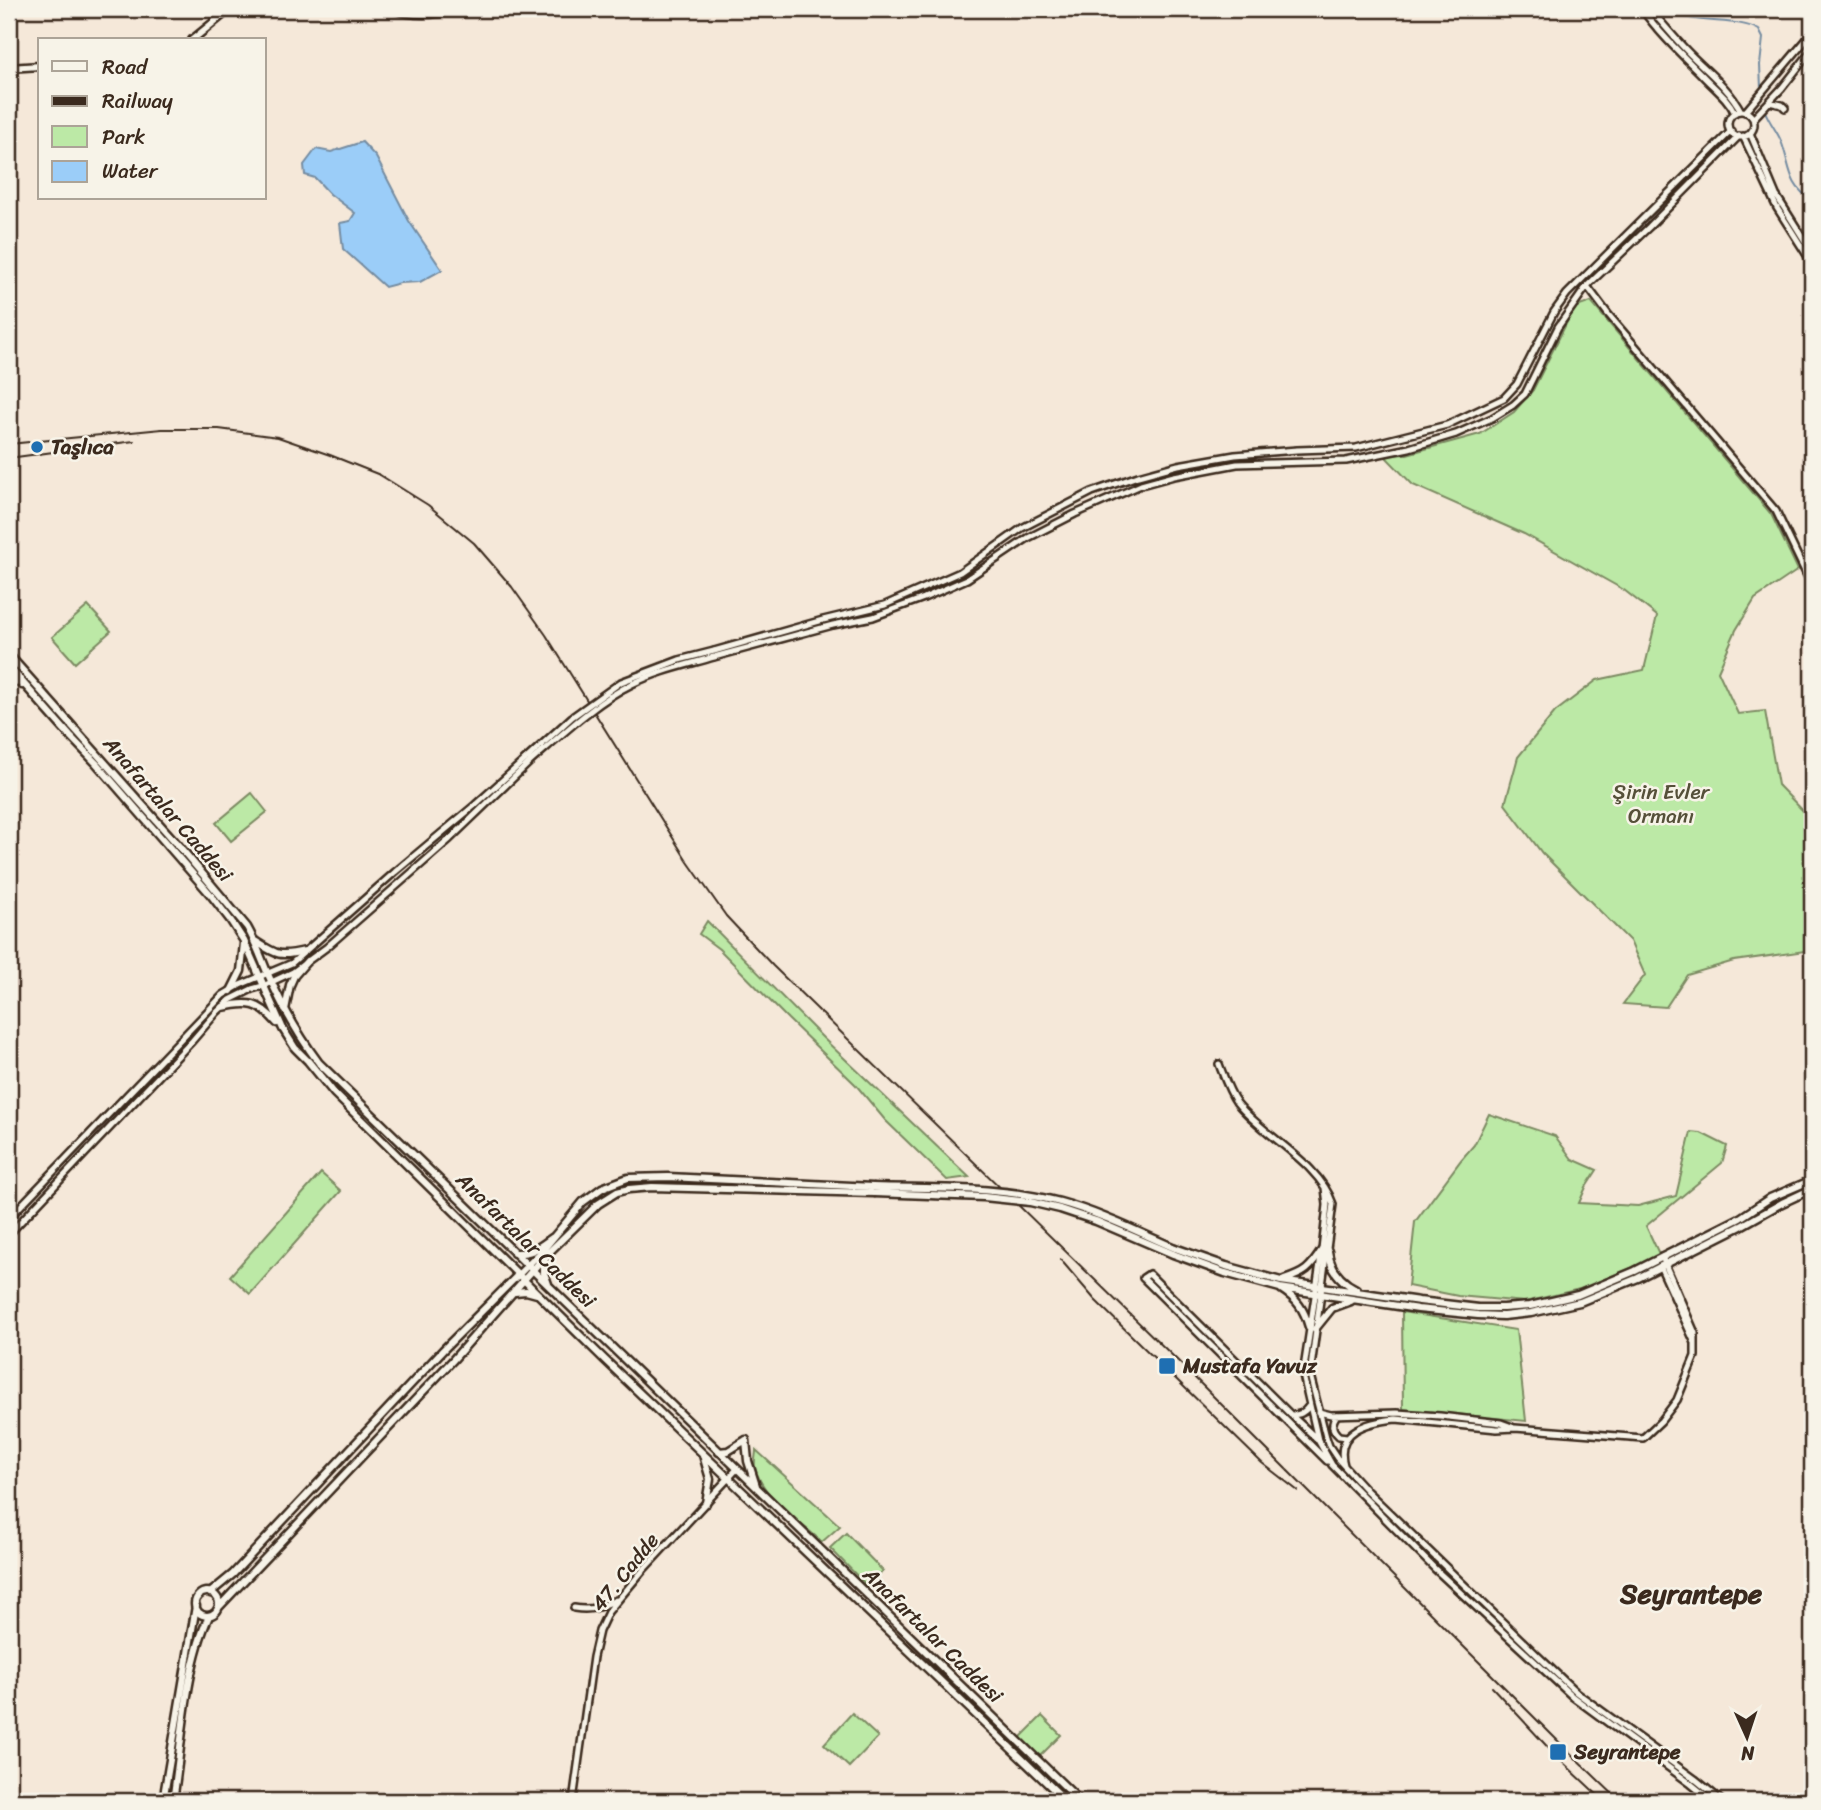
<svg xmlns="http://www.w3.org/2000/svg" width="1821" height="1810" font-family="Sriracha,sans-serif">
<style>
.green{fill:#bce9a6;stroke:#7c8a62;stroke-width:2}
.water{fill:#9bcdf8;stroke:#758ca1;stroke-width:2}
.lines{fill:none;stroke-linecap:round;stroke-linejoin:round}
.stream{stroke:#758ca1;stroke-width:2}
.tertiary-casing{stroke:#3b2a1e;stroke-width:10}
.secondary-casing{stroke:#3b2a1e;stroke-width:11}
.primary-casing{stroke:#3b2a1e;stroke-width:11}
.tertiary{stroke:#f7f3e8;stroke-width:5}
.secondary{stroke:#f7f3e8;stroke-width:6}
.primary{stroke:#f7f3e8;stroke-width:6}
.rail{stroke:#3b2a1e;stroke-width:2}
.tertiary-bridge-casing{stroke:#3b2a1e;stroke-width:10;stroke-linecap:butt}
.secondary-bridge-casing{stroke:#3b2a1e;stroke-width:11;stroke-linecap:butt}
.tertiary-bridge{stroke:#f7f3e8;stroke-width:5}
.secondary-bridge{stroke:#f7f3e8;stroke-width:6}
.poi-dot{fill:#1f6fb2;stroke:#f7f3e8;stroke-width:2.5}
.labels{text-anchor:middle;stroke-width:5;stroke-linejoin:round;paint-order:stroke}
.poi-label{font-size:21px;font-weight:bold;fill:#3b2a1e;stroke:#f7f3e8;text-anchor:start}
.park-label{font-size:21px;fill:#555039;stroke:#f7f3e8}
.street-label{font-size:21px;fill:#3b2a1e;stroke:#f7f3e8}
.district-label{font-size:28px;font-weight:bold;fill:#3b2a1e;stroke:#f7f3e8}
</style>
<rect width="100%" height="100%" fill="#f5e8d9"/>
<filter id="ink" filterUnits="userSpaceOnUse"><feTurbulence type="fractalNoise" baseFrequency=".0143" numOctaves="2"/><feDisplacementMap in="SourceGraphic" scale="14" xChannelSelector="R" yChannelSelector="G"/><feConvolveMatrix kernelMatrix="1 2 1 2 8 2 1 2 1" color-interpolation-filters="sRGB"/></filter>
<g filter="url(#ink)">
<path class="green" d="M 1591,302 L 1771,514 L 1798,570 L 1755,599 L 1736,630 L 1718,671 L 1738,714 L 1765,711 L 1778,785 L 1812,820 L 1812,950 L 1734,961 L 1687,975 L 1666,1007 L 1623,1004 L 1645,975 L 1630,941 L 1542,853 L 1505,804 L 1518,757 L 1555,712 L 1597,680 L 1644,670 L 1657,616 L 1624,590 L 1524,534 L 1413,485 L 1384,455 L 1407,454 L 1480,434 L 1514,412 L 1533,390 L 1574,308 Z
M 88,606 L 111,631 L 75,663 L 52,637 Z
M 252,793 L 267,812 L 231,841 L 216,823 Z
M 707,921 L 823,1038 L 969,1177 L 947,1180 L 885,1120 L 856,1085 L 788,1019 L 719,949 L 699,934 Z
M 1489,1114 L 1555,1136 L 1572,1159 L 1597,1170 L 1586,1187 L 1579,1203 L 1638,1206 L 1676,1196 L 1691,1132 L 1701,1133 L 1727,1146 L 1722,1163 L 1646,1226 L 1660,1256 L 1580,1289 L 1525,1302 L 1458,1296 L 1408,1286 L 1415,1222 L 1461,1160 L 1474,1145 Z
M 321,1173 L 341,1191 L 250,1294 L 230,1276 Z
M 1402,1312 L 1516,1330 L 1526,1421 L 1403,1409 Z
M 756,1450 L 840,1526 L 822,1542 C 801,1523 760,1495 755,1467 C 754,1461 756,1455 756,1450 Z
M 846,1533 L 883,1571 L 867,1586 L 830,1548 Z
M 852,1713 L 878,1737 L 849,1767 L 824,1744 Z
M 1042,1716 L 1061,1735 L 1039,1757 L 1020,1738 Z"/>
<path class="water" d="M 362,142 L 376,157 L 409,221 L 442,270 L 420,282 L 400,283 L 385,287 L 343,249 L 340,223 L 350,221 L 355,213 L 330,194 L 315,178 L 305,175 L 304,165 L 316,149 L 331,152 Z"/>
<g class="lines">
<path class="stream" d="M 1670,9 C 1689,27 1736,16 1759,30 L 1763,38 L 1760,65 L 1761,88
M 1765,111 C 1769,122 1777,131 1781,141 C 1791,166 1787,185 1812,200"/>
<g class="tertiary-casing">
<path id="tertiary" d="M 1642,9 C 1659,33 1681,54 1702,75 C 1714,88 1727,97 1735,113
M 1650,9 C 1663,24 1676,40 1690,54 C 1708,72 1729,88 1741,111
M 1769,102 L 1782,105 L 1785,108
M1728 124a13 13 0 1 1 26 0a13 13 0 1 1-26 0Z
M 1745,112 L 1812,33
M 1753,119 L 1782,88 L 1812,50
M 1750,133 L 1776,195 L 1812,252
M 1743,136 L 1777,208 L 1812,263
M 1587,286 L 1608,314 L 1776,511 L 1812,586
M 714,651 L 823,620 L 885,605 L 960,572 L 1022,528 L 1092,492 L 1138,476 L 1178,465 L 1235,455 L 1297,450 L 1356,448 L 1447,425 L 1504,398 L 1517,384 L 1554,312 L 1567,294 L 1731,131
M 714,657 L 833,625 L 873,617 L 924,598 L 967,579 L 1028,538 L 1075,514 L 1141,485 L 1174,476 L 1237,464 L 1346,461 L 1409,448 L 1456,434 L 1492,418 L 1513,405 L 1525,394 L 1558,327 L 1587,286 L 1649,227 L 1739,136
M 1219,1064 C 1224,1077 1229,1092 1237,1103 C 1264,1137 1319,1162 1333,1204 L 1310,1375 L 1326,1437 L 1329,1446 L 1337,1458 L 1367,1491 L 1537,1655 L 1576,1692 L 1695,1779 L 1722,1801
M 1325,1188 L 1327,1205 L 1322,1250 L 1303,1375 L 1318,1440 L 1332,1465 L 1435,1569 L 1573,1697 L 1691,1784 L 1712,1801
M 9,1218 L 223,995 L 240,985 L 292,963 L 395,872 L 475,805 L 526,759
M 9,1234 L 192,1041 L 217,1012 L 230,1000 L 252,989 L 263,986 L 293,972 L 327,947 L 450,839 L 530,762
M 1660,1266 L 1695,1343
M 1143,1278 L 1149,1274 L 1290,1414 L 1317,1439
M 1143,1278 L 1327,1461
M 1319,1412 L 1331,1415 L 1397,1413 L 1440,1416 L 1501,1423 L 1512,1427
M 1291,1415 C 1300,1415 1304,1413 1309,1406
M 1337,1415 C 1331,1423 1331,1429 1339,1436 L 1347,1437
M 1344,1465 C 1334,1430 1368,1422 1396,1419 L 1497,1429 L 1515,1428 L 1643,1438 L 1661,1421 L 1677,1400 L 1695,1356 L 1695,1333 L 1662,1257
M 574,1608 C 592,1611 600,1607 616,1600
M 573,1801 L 593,1657 L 599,1631 L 608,1612 L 645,1568 L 737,1469"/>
</g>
<g class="secondary-casing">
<path id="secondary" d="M 393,9 C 415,17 436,15 458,9
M 192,40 L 230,9
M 9,68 L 40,66
M 1175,1248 L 1226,1266 L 1281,1281 L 1419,1301 L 1478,1308 L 1503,1308 L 1530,1306 L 1578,1295 L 1635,1271 L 1740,1218 L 1770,1198 L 1812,1180
M 1328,1251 C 1330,1269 1340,1281 1356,1289
M 1173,1254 L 1225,1273 L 1280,1288 L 1418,1309 L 1478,1315 L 1503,1316 L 1531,1313 L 1580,1302 L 1638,1278 L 1741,1226 L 1782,1203 L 1812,1189
M 1284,1280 C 1305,1273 1310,1269 1322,1250
M 1281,1289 C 1297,1299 1304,1309 1309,1327
M 1315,1329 L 1332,1308 L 1351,1301
M195 1604a12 12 0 1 1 24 0a12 12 0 1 1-24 0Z
M 210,1593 L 233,1574 L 443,1350 L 542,1251 L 583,1202 L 602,1188 L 628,1178 L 668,1177 L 873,1187
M 218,1608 L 452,1361 L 546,1255 L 598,1204 L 617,1192 L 629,1189 L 652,1187 L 874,1193
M 163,1801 L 196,1606
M 173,1801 C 182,1744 185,1667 209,1616"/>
</g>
<g class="primary-casing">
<path id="primary" d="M 9,655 L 179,846 L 247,927 C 255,941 261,957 267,972 C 281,1004 298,1035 319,1063 L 1080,1801
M 9,667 L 70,736 L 96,763 L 211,895 L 231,921 L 244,941 L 283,1029 L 295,1048 L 308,1061 L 334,1093 L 605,1360 L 1066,1801
M 9,676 L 22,685
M 255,941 C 277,955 279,957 305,951
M 231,991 L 241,971 L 244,943
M 223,1007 C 249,1001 259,1002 277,1023
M 285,1010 L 290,985 L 294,976 L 307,961
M 514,1253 C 532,1254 538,1248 552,1238
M 546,1255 L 543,1270 L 548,1284
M 515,1292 L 526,1291 L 537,1294
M 746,1440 L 748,1461 L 756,1486
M 719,1452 L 728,1451 L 746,1440
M 703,1455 L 710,1479 L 706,1503"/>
</g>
<use href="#tertiary" class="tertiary"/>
<use href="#secondary" class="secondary"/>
<use href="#primary" class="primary"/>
<path class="rail" d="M 9,444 L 162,429 L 219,429 L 278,437 L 330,455 L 380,475 L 428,505 L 474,543 L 512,587 L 546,635 L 688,862 L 726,916 L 773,966 L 1174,1357 L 1564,1747 L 1620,1801
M 9,458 L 134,441
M 1060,1259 L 1095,1300 L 1262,1463 L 1298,1491
M 1492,1687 L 1555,1755 L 1604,1801"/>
<g class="tertiary-bridge-casing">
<path id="tertiary-bridge" d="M 526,759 L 572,717 L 621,682 L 679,660 L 714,651
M 530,762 C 560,736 597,701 632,684 C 658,671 687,665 714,657"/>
</g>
<g class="secondary-bridge-casing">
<path id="secondary-bridge" d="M 873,1187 C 936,1189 1000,1186 1060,1202 C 1100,1213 1138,1232 1175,1248
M 874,1193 L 984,1197 L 1030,1202 L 1060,1209 L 1096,1221 L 1173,1254"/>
</g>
<use href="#tertiary-bridge" class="tertiary-bridge"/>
<use href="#secondary-bridge" class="secondary-bridge"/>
</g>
</g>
<g class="poi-dot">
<circle cx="37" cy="447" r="7"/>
<rect x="1158" y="1357" width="18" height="18" rx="3.5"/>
<rect x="1549" y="1743" width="18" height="18" rx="3.5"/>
</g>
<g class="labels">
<g class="poi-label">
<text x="51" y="454">Taşlıca</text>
<text x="1183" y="1373">Mustafa Yavuz</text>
<text x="1574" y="1759">Seyrantepe</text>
</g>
<g class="park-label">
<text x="1661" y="799">Şirin Evler<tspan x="1661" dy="24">Ormanı</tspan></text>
</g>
<g class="street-label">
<text transform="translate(168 809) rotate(49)" y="7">Anafartalar Caddesi</text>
<text transform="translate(526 1240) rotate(44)" y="7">Anafartalar Caddesi</text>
<text transform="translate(625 1572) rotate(-51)" y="7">47. Cadde</text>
<text transform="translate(933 1635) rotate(44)" y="7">Anafartalar Caddesi</text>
</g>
<g class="district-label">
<text x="1691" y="1603">Seyrantepe</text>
</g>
</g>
<rect width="1821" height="1810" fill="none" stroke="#f7f3e8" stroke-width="35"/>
<rect x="18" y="18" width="1786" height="1775" fill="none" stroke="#3b2a1e" stroke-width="2.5" filter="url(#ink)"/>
<rect x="38" y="38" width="228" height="161" fill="#f7f3e8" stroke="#aca397" stroke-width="2"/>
<rect x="52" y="61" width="35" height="10" fill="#f7f3e8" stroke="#aca397" stroke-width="2"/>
<text x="102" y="74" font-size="21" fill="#3b2a1e">Road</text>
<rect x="52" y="96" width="35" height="10" fill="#3b2a1e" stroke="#aca397" stroke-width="2"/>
<text x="102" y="108" font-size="21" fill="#3b2a1e">Railway</text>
<rect x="52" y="126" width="35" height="21" fill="#bce9a6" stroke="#aca397" stroke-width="2"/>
<text x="102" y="144" font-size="21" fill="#3b2a1e">Park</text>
<rect x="52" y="161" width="35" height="21" fill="#9bcdf8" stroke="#aca397" stroke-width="2"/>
<text x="102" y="178" font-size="21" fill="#3b2a1e">Water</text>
<g transform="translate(1747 1737) rotate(177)" stroke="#f7f3e8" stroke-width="5" paint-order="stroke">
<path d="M0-5L12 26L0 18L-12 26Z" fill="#3b2a1e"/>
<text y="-10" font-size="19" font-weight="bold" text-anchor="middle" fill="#3b2a1e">N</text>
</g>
</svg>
